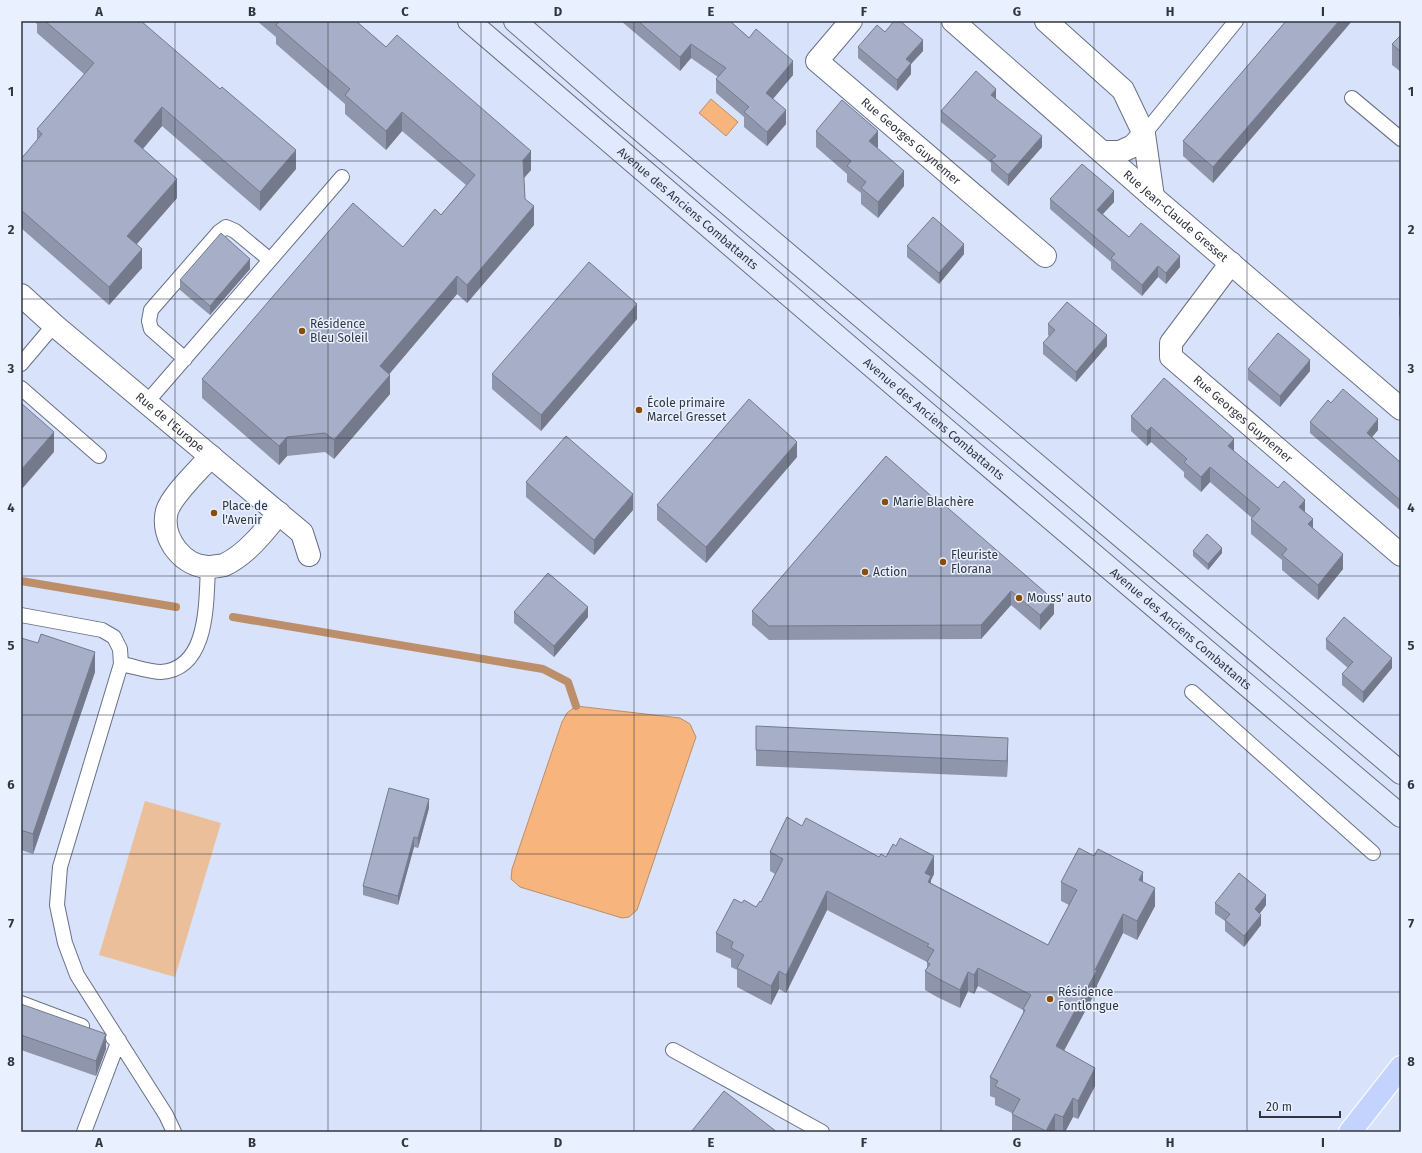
<svg xmlns="http://www.w3.org/2000/svg" width="1422" height="1153" font-family="'Fira Sans',sans-serif">
<style>
.green{fill:#ecbf9b}
.water{fill:#f7b47c;stroke:#bc8e6a}
.lines{fill:none;stroke-linecap:round;stroke-linejoin:round}
.stream{stroke:#bc8e6a;stroke-width:8}
.service-casing{stroke:#687086;stroke-width:16}
.minor-casing{stroke:#687086;stroke-width:24}
.secondary-casing{stroke:#687086;stroke-width:24}
.primary-casing{stroke:#fff;stroke-width:24}
.service{stroke:#fff;stroke-width:14}
.minor{stroke:#fff;stroke-width:22}
.secondary{stroke:#e1e9fe;stroke-width:22}
.primary{stroke:#c3d3fd;stroke-width:22}
.wall{fill:#8f96ab}
.shaded-wall{fill:#747a8b}
.building{fill:#a6afc7;stroke:#747a8b}
.grid{fill:none;stroke:#31353f;stroke-width:1;stroke-opacity:0.55}
.poi-dot{fill:#894d09;stroke:#e9f0ff;stroke-width:1.5}
.labels{text-anchor:middle;stroke-width:3;stroke-linejoin:round;paint-order:stroke}
.street-label{font-size:12px;fill:#31353f;stroke:#e9f0ff}
.poi-label{font-size:12px;fill:#31353f;stroke:#e9f0ff;text-anchor:start}
.neatline{fill:none;stroke:#31353f;stroke-width:1.5}
.grid-label{font-size:13px;text-anchor:middle;font-weight:bold;fill:#31353f}
</style>
<rect width="100%" height="100%" fill="#d8e2fb"/>
<path class="green" d="M 145,801 L 221,823 L 175,977 L 99,955 Z"/>
<path class="water" d="M 711,99 L 738,122 L 726,136 L 699,113 Z
M 576,706 L 680,718 L 690,724 L 696,737 L 637,910 L 629,917 L 622,918 L 520,887 L 511,879 L 512,869 L 562,722 L 567,713 Z"/>
<g class="lines">
<path class="stream" d="M 21,581 L 176,607
M 233,617 L 543,669 L 568,682 L 576,706"/>
<g class="service-casing">
<path id="service" d="M 1352,98 L 1401,139
M 1144,134 L 1236,21
M 185,359 L 151,329 L 149,321 L 151,310 L 219,232 L 226,227 L 235,231 L 270,260
M 21,364 L 54,325
M 21,388 L 99,456
M 147,402 L 342,177
M 21,615 L 102,630 L 114,637 L 120,649 L 121,664 L 60,867 L 57,905 L 65,943 L 77,975 L 166,1115 L 174,1132
M 121,664 C 133,666 150,672 161,672 C 209,669 206,602 208,567
M 1192,692 L 1373,853
M 21,1003 L 82,1026
M 673,1050 L 822,1132
M 84,1132 L 119,1040 L 113,1038"/>
</g>
<g class="minor-casing">
<g id="minor">
<path id="s1" d="M 851,21 L 817,61 L 1045,256"/>
<path id="s2" d="M 953,21 L 1153,197 L 1401,409"/>
<path d="M 1046,21 L 1123,90 L 1144,134 L 1153,197"/>
<path d="M 1102,152 L 1120,152 L 1133,146 L 1144,134"/>
<path id="s3" d="M 1231,263 L 1171,343 L 1171,357 L 1401,555"/>
<path id="s4" d="M 21,295 L 54,325 L 302,533 L 309,555"/>
<path d="M 211,456 C 199,470 172,495 167,511 C 160,538 184,569 212,567 C 216,566 221,566 224,565 C 246,555 265,531 279,513"/>
</g>
</g>
<g class="secondary-casing">
<g id="secondary">
<path id="s5" d="M 469,21 L 916,404 L 1401,816"/>
<path d="M 515,21 L 611,105 L 1401,773"/>
</g>
</g>
<g class="primary-casing">
<path id="primary" d="M 1350,1132 L 1401,1067"/>
</g>
<use href="#service" class="service"/>
<use href="#minor" class="minor"/>
<use href="#secondary" class="secondary"/>
<use href="#primary" class="primary"/>
</g>
<path class="wall" d="M 34,21 L 141,21 L 296,169 L 260,211 L 162,126 L 143,149 L 177,198 L 137,244 L 142,268 L 109,305 L 21,228 L 21,159 L 37,141 L 37,129 L 84,74 L 37,33 L 37,24 Z
M 257,21 L 356,21 L 386,47 L 531,170 L 524,178 L 525,199 L 534,225 L 467,303 L 457,294 L 389,374 L 390,394 L 334,459 L 325,452 L 287,456 L 279,465 L 202,398 L 202,379 L 403,247 L 441,215 L 466,185 L 402,131 L 386,150 L 345,114 L 345,104 L 276,44 L 276,37 Z
M 621,21 L 730,21 L 793,75 L 773,99 L 786,124 L 767,146 L 744,127 L 744,117 L 716,93 L 716,79 L 718,77 L 691,58 L 680,71 Z
M 1286,21 L 1352,21 L 1213,183 L 1183,156 L 1183,141 Z
M 885,32 L 923,51 L 911,64 L 911,74 L 897,91 L 858,58 L 858,47 Z
M 1401,35 L 1401,72 L 1392,65 L 1392,44 Z
M 996,99 L 1042,147 L 1008,186 L 991,171 L 991,163 L 941,122 L 941,111 Z
M 816,131 L 878,147 L 877,147 L 904,186 L 878,218 L 861,204 L 861,193 L 847,182 L 847,174 L 816,147 Z
M 1050,199 L 1114,202 L 1103,214 L 1129,237 L 1180,267 L 1166,284 L 1158,277 L 1142,296 L 1111,269 L 1111,262 L 1050,209 Z
M 907,246 L 964,254 L 939,284 L 907,257 Z
M 250,269 L 210,315 L 180,290 L 180,280 Z
M 1401,298 L 1401,323 L 1401,317 L 1399,316 L 1399,300 Z
M 637,319 L 541,431 L 492,389 L 492,374 Z
M 1048,324 L 1107,346 L 1076,382 L 1043,354 L 1043,343 L 1049,336 L 1048,335 Z
M 1248,369 L 1310,371 L 1280,407 L 1248,380 Z
M 1331,403 L 1378,430 L 1372,437 L 1400,462 L 1401,460 L 1401,511 L 1310,433 L 1310,422 Z
M 1131,416 L 1234,452 L 1305,512 L 1313,528 L 1343,569 L 1318,600 L 1282,570 L 1282,560 L 1251,534 L 1251,519 L 1252,518 L 1210,482 L 1201,492 L 1184,477 L 1184,472 L 1151,442 L 1147,446 L 1131,431 Z
M 886,456 L 1054,614 L 1040,630 L 1011,605 L 981,639 L 769,640 L 752,625 L 752,611 Z
M 797,457 L 706,563 L 657,520 L 657,505 Z
M 526,482 L 633,510 L 594,555 L 526,497 Z
M 1193,551 L 1222,553 L 1208,570 L 1193,556 Z
M 514,612 L 588,617 L 554,657 L 514,623 Z
M 21,638 L 95,672 L 33,854 L 21,850 Z
M 1326,639 L 1392,668 L 1363,703 L 1342,685 L 1342,674 L 1348,668 L 1326,649 Z
M 756,750 L 1008,753 L 1007,777 L 756,766 Z
M 429,808 L 418,848 L 414,847 L 398,905 L 363,895 L 363,886 Z
M 802,826 L 879,857 L 886,857 L 934,874 L 931,880 L 931,883 L 1048,945 L 1069,905 L 1061,901 L 1061,882 L 1143,882 L 1155,906 L 1137,940 L 1123,933 L 1097,985 L 1097,989 L 1064,1051 L 1095,1086 L 1078,1119 L 1073,1117 L 1065,1132 L 1012,1132 L 1012,1113 L 995,1105 L 995,1098 L 990,1096 L 990,1077 L 1023,1013 L 1023,1010 L 978,986 L 974,994 L 968,991 L 960,1008 L 937,997 L 925,990 L 925,971 L 927,969 L 927,962 L 827,910 L 786,993 L 779,989 L 771,1005 L 737,987 L 737,970 L 731,967 L 731,959 L 716,952 L 716,933 L 742,903 L 756,907 L 761,902 L 775,874 L 770,871 L 770,852 Z
M 1215,903 L 1266,905 L 1260,913 L 1261,925 L 1244,947 L 1225,931 L 1225,921 L 1215,914 Z
M 21,1004 L 106,1049 L 96,1076 L 21,1050 Z"/>
<path class="shaded-wall" d="M 1339,21 L 1352,21 L 1213,183 L 1213,167 Z
M 923,40 L 923,51 L 911,64 L 911,74 L 897,91 L 897,80 L 906,59 Z
M 691,44 L 691,58 L 680,71 L 680,57 Z
M 793,61 L 793,75 L 766,107 L 766,93 Z
M 996,89 L 996,100 L 991,95 Z
M 162,107 L 162,126 L 134,159 L 134,141 Z
M 786,110 L 786,124 L 767,146 L 767,132 Z
M 402,112 L 402,131 L 386,150 L 386,131 Z
M 878,131 L 878,147 L 869,156 L 869,141 Z
M 1042,136 L 1042,147 L 1008,186 L 1008,175 Z
M 296,150 L 296,169 L 260,211 L 260,192 Z
M 531,151 L 531,170 L 523,179 L 523,160 Z
M 904,171 L 904,186 L 878,218 L 878,202 Z
M 177,179 L 177,198 L 127,255 L 127,236 Z
M 1114,191 L 1114,202 L 1097,220 L 1097,210 Z
M 534,206 L 534,225 L 467,303 L 467,285 Z
M 964,244 L 964,254 L 939,284 L 939,273 Z
M 142,249 L 142,268 L 109,305 L 109,287 Z
M 1180,256 L 1180,267 L 1166,284 L 1166,273 Z
M 250,259 L 250,269 L 210,315 L 210,306 Z
M 1158,266 L 1158,277 L 1142,296 L 1142,285 Z
M 457,276 L 457,294 L 380,385 L 380,366 Z
M 637,304 L 637,319 L 541,431 L 541,415 Z
M 1107,335 L 1107,346 L 1076,382 L 1076,372 Z
M 1310,360 L 1310,371 L 1280,407 L 1280,396 Z
M 390,375 L 390,394 L 334,459 L 334,440 Z
M 1378,419 L 1378,430 L 1367,443 L 1367,433 Z
M 1151,427 L 1151,442 L 1147,446 L 1147,431 Z
M 54,432 L 54,452 L 21,490 L 21,470 Z
M 287,437 L 287,456 L 279,465 L 279,446 Z
M 1234,439 L 1234,454 L 1228,446 Z
M 797,442 L 797,457 L 706,563 L 706,547 Z
M 1210,467 L 1210,482 L 1201,492 L 1201,477 Z
M 633,494 L 633,510 L 594,555 L 594,540 Z
M 1305,500 L 1305,515 L 1299,507 Z
M 1313,519 L 1313,534 L 1308,524 Z
M 1222,548 L 1222,553 L 1208,570 L 1208,564 Z
M 1343,554 L 1343,569 L 1318,600 L 1318,585 Z
M 1011,591 L 1011,605 L 981,639 L 981,625 Z
M 1054,600 L 1054,614 L 1040,630 L 1040,615 Z
M 588,607 L 588,617 L 554,657 L 554,646 Z
M 95,652 L 95,672 L 33,854 L 33,834 Z
M 1392,658 L 1392,668 L 1363,703 L 1363,692 Z
M 1008,738 L 1008,753 L 1007,777 L 1007,761 Z
M 429,799 L 429,808 L 418,848 L 418,838 Z
M 414,837 L 414,847 L 398,905 L 398,896 Z
M 934,856 L 934,874 L 931,880 L 931,895 L 925,873 Z
M 1143,872 L 1143,891 L 1139,880 Z
M 1155,888 L 1155,906 L 1137,940 L 1137,921 Z
M 827,891 L 827,910 L 786,993 L 786,975 Z
M 1266,895 L 1266,905 L 1255,920 L 1255,909 Z
M 1123,914 L 1123,933 L 1097,985 L 1097,989 L 1056,1065 L 1056,1046 Z
M 1261,915 L 1261,925 L 1244,947 L 1244,936 Z
M 978,968 L 978,986 L 974,994 L 974,975 Z
M 779,971 L 779,989 L 771,1005 L 771,986 Z
M 968,972 L 968,991 L 960,1008 L 960,990 Z
M 106,1034 L 106,1049 L 96,1076 L 96,1061 Z
M 1095,1068 L 1095,1086 L 1078,1119 L 1078,1101 Z
M 1073,1098 L 1073,1117 L 1065,1132 L 1063,1132 L 1063,1117 Z
M 1055,1114 L 1055,1132 L 1046,1132 L 1046,1131 Z"/>
<path class="building" d="M 45,21 L 141,21 L 220,89 L 222,87 L 296,150 L 260,192 L 162,107 L 134,141 L 177,179 L 127,236 L 142,249 L 109,287 L 21,210 L 21,159 L 42,134 L 37,129 L 94,63 Z
M 279,21 L 356,21 L 386,47 L 397,35 L 531,151 L 523,160 L 525,199 L 534,206 L 467,285 L 457,276 L 380,366 L 390,375 L 334,440 L 325,433 L 287,437 L 279,446 L 202,379 L 353,203 L 403,247 L 435,209 L 441,215 L 475,175 L 402,112 L 386,131 L 345,95 L 350,89 L 276,25 L 279,22 Z
M 638,21 L 730,21 L 749,38 L 756,29 L 793,61 L 766,93 L 786,110 L 767,132 L 744,112 L 749,107 L 716,79 L 726,68 L 691,44 L 680,57 Z
M 894,21 L 900,21 L 923,40 L 906,59 L 911,63 L 897,80 L 858,47 L 877,25 L 885,32 Z
M 1286,21 L 1339,21 L 1213,167 L 1183,141 Z
M 1401,35 L 1401,52 L 1392,44 Z
M 976,71 L 996,89 L 991,95 L 1042,136 L 1008,175 L 991,160 L 996,156 L 941,111 Z
M 842,100 L 878,131 L 869,141 L 904,171 L 878,202 L 861,188 L 866,182 L 847,166 L 851,161 L 816,131 Z
M 1082,164 L 1114,191 L 1097,210 L 1129,237 L 1141,223 L 1180,256 L 1166,273 L 1158,266 L 1142,285 L 1111,258 L 1115,254 L 1050,199 Z
M 933,217 L 964,244 L 939,273 L 907,246 Z
M 221,233 L 250,259 L 210,306 L 180,280 Z
M 589,262 L 637,304 L 541,415 L 492,374 Z
M 1067,302 L 1107,335 L 1076,372 L 1043,343 L 1055,330 L 1048,324 Z
M 1278,333 L 1310,360 L 1280,396 L 1248,369 Z
M 1164,378 L 1234,439 L 1228,446 L 1278,488 L 1284,481 L 1305,500 L 1299,507 L 1313,519 L 1308,524 L 1343,554 L 1318,585 L 1282,555 L 1287,549 L 1251,519 L 1260,509 L 1210,467 L 1201,477 L 1184,462 L 1187,459 L 1151,427 L 1147,431 L 1131,416 Z
M 1343,389 L 1378,419 L 1367,433 L 1400,462 L 1401,460 L 1401,501 L 1310,422 L 1328,400 L 1331,403 Z
M 749,399 L 797,442 L 706,547 L 657,505 Z
M 21,403 L 54,432 L 21,470 Z
M 566,436 L 633,494 L 594,540 L 526,482 Z
M 886,456 L 939,503 L 941,502 L 1054,600 L 1040,615 L 1011,591 L 981,625 L 769,626 L 752,611 Z
M 1207,534 L 1222,548 L 1208,564 L 1193,551 Z
M 548,573 L 588,607 L 554,646 L 514,612 Z
M 1344,617 L 1392,658 L 1363,692 L 1342,674 L 1353,662 L 1326,639 Z
M 41,634 L 95,652 L 33,834 L 21,830 L 21,638 L 38,643 Z
M 756,726 L 1008,738 L 1007,761 L 756,750 Z
M 389,788 L 429,799 L 418,838 L 414,837 L 398,896 L 363,886 Z
M 787,817 L 802,826 L 806,818 L 879,857 L 881,854 L 886,857 L 893,844 L 896,846 L 900,838 L 934,856 L 925,873 L 931,876 L 928,882 L 1048,945 L 1077,890 L 1061,882 L 1079,848 L 1094,856 L 1098,849 L 1143,872 L 1139,880 L 1155,888 L 1137,921 L 1123,914 L 1095,970 L 1097,970 L 1056,1046 L 1095,1068 L 1078,1101 L 1073,1098 L 1063,1117 L 1055,1114 L 1046,1131 L 1012,1114 L 1020,1099 L 995,1086 L 998,1081 L 990,1077 L 1025,1010 L 1023,1009 L 1031,995 L 978,968 L 974,975 L 968,972 L 960,990 L 937,978 L 925,971 L 930,964 L 927,962 L 934,950 L 927,946 L 929,944 L 827,891 L 786,975 L 779,971 L 771,986 L 737,968 L 744,955 L 731,948 L 733,942 L 716,933 L 734,899 L 742,903 L 744,900 L 756,907 L 760,901 L 761,902 L 783,859 L 770,852 Z
M 1239,873 L 1266,895 L 1255,909 L 1261,915 L 1244,936 L 1225,920 L 1230,914 L 1215,903 Z
M 21,1004 L 106,1034 L 96,1061 L 21,1035 Z
M 724,1091 L 777,1132 L 691,1132 Z"/>
<path class="grid" d="M 175,21 L 175,1132M 328,21 L 328,1132M 481,21 L 481,1132M 634,21 L 634,1132M 788,21 L 788,1132M 941,21 L 941,1132M 1094,21 L 1094,1132M 1247,21 L 1247,1132M 21,161 L 1401,161M 21,299 L 1401,299M 21,438 L 1401,438M 21,576 L 1401,576M 21,715 L 1401,715M 21,854 L 1401,854M 21,992 L 1401,992"/>
<g class="poi-dot">
<circle cx="302" cy="331" r="4"/>
<circle cx="639" cy="410" r="4"/>
<circle cx="885" cy="502" r="4"/>
<circle cx="214" cy="513" r="4"/>
<circle cx="943" cy="562" r="4"/>
<circle cx="865" cy="572" r="4"/>
<circle cx="1019" cy="598" r="4"/>
<circle cx="1050" cy="999" r="4"/>
</g>
<g class="labels">
<g class="street-label">
<text dy="4" stroke="none"><textPath href="#s1" startOffset="176">Rue Georges Guynemer</textPath></text>
<text dy="4" stroke="none"><textPath href="#s5" startOffset="288">Avenue des Anciens Combattants</textPath></text>
<text dy="4" stroke="none"><textPath href="#s2" startOffset="296">Rue Jean-Claude Gresset</textPath></text>
<text dy="4" stroke="none"><textPath href="#s3" startOffset="209">Rue Georges Guynemer</textPath></text>
<text dy="4" stroke="none"><textPath href="#s5" startOffset="612">Avenue des Anciens Combattants</textPath></text>
<text dy="4" stroke="none"><textPath href="#s4" startOffset="196">Rue de l'Europe</textPath></text>
<text dy="4" stroke="none"><textPath href="#s5" startOffset="936">Avenue des Anciens Combattants</textPath></text>
</g>
<g class="poi-label">
<text x="310" y="328">Résidence<tspan x="310" dy="14">Bleu Soleil</tspan></text>
<text x="647" y="407">École primaire<tspan x="647" dy="14">Marcel Gresset</tspan></text>
<text x="893" y="506">Marie Blachère</text>
<text x="222" y="510">Place de<tspan x="222" dy="14">l'Avenir</tspan></text>
<text x="951" y="559">Fleuriste<tspan x="951" dy="14">Florana</tspan></text>
<text x="873" y="576">Action</text>
<text x="1027" y="602">Mouss' auto</text>
<text x="1058" y="996">Résidence<tspan x="1058" dy="14">Fontlongue</tspan></text>
</g>
</g>
<rect width="1422" height="1153" fill="none" stroke="#e9f0ff" stroke-width="44"/>
<path d="M1260 1111v6h80v-6" fill="none" stroke="#31353f" stroke-width="2"/>
<text x="1266" y="1111" font-size="12" fill="#31353f" stroke="#e9f0ff" stroke-width="3" paint-order="stroke">20 m</text>
<rect x="22" y="22" width="1378" height="1109" class="neatline"/>
<g class="grid-label">
<text x="99" y="16">A</text>
<text x="252" y="16">B</text>
<text x="405" y="16">C</text>
<text x="558" y="16">D</text>
<text x="711" y="16">E</text>
<text x="864" y="16">F</text>
<text x="1017" y="16">G</text>
<text x="1170" y="16">H</text>
<text x="1323" y="16">I</text>
<text x="11" y="96">1</text>
<text x="1411" y="96">1</text>
<text x="11" y="234">2</text>
<text x="1411" y="234">2</text>
<text x="11" y="373">3</text>
<text x="1411" y="373">3</text>
<text x="11" y="512">4</text>
<text x="1411" y="512">4</text>
<text x="11" y="650">5</text>
<text x="1411" y="650">5</text>
<text x="11" y="789">6</text>
<text x="1411" y="789">6</text>
<text x="11" y="928">7</text>
<text x="1411" y="928">7</text>
<text x="11" y="1066">8</text>
<text x="1411" y="1066">8</text>
<text x="99" y="1147">A</text>
<text x="252" y="1147">B</text>
<text x="405" y="1147">C</text>
<text x="558" y="1147">D</text>
<text x="711" y="1147">E</text>
<text x="864" y="1147">F</text>
<text x="1017" y="1147">G</text>
<text x="1170" y="1147">H</text>
<text x="1323" y="1147">I</text>
</g>
</svg>
